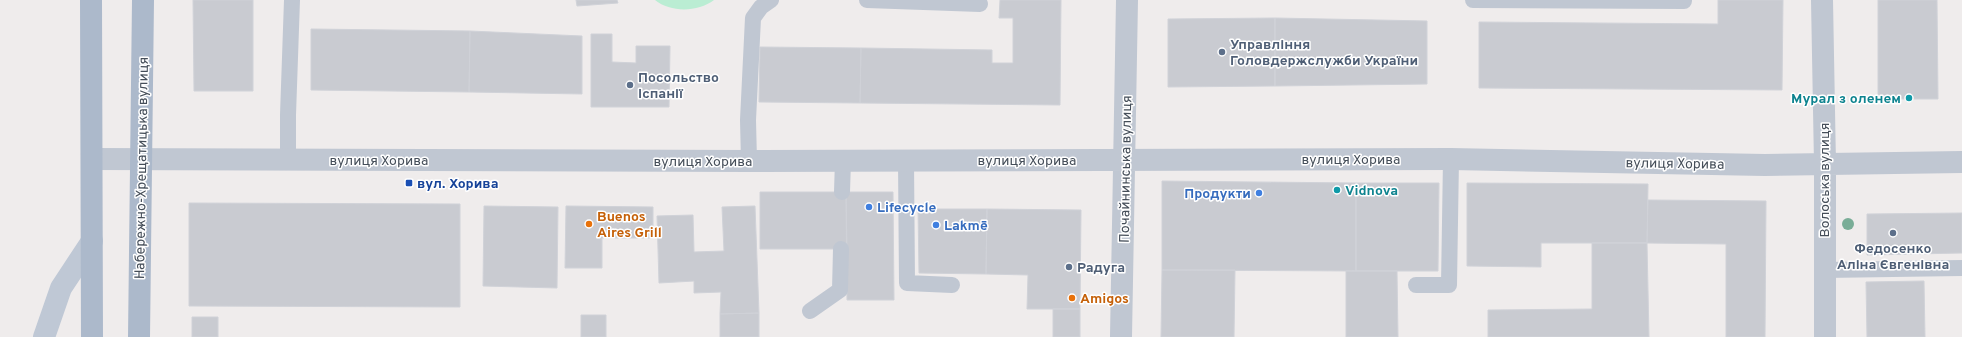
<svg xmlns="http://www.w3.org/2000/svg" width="1962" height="337" font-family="Overpass,sans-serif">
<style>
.green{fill:#baedd3}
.building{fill:#c9cbd1;stroke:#d0d2d8}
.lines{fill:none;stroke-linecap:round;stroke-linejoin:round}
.lane{stroke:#c0c7d2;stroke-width:16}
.street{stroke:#c0c7d2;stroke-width:22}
.secondary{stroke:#bfc8d5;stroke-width:22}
.primary{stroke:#acb9cb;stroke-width:22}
.tree{fill:#79ad97}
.service-dot{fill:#5c6f8a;stroke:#fff;stroke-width:1.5}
.culture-dot{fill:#0f9aa8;stroke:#fff;stroke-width:1.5}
.transit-dot{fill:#1a4fb4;stroke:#fff;stroke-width:1.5}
.shop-dot{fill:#3f7fe0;stroke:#fff;stroke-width:1.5}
.food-dot{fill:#e8710a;stroke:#fff;stroke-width:1.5}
.labels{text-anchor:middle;stroke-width:3;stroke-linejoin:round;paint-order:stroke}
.service-label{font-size:14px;font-weight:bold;fill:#4e5e75;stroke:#fff;text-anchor:start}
.culture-label{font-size:14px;font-weight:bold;fill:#0d838f;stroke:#fff;text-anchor:end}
.street-label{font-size:14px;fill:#454e59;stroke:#fff}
.transit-label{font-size:14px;font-weight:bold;fill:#164399;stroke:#fff;text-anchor:start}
.shop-label{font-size:14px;font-weight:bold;fill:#366cbe;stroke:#fff;text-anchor:start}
.food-label{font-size:14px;font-weight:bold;fill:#c56008;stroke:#fff;text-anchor:start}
</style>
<rect width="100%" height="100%" fill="#efecec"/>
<path class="green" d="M 655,0 L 714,0 C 698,12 671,13 655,0 Z"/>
<path class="building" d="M 193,0 L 253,0 L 253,91 L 194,91 Z
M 576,0 L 617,0 L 618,3 L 577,6 Z
M 1000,0 L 1061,0 L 1060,105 L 860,103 L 861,48 L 992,50 L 992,63 L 1013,63 L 1013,18 L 999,18 Z
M 1718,0 L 1783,0 L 1782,90 L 1479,88 L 1479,22 L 1718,24 Z
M 1878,0 L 1937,0 L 1938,99 L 1878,99 Z
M 1275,18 L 1427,21 L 1427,84 L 1275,86 Z
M 1275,18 L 1275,86 L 1168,87 L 1168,19 Z
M 311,29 L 470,31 L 469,92 L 311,90 Z
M 470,31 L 582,36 L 582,94 L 469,92 Z
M 591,34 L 612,34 L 612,62 L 636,63 L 636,46 L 670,46 L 669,107 L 591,107 Z
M 760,47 L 861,48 L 860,103 L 759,102 Z
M 1162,181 L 1356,183 L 1356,271 L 1162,270 Z
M 1356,183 L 1439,183 L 1438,271 L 1356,271 Z
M 1467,183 L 1648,184 L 1647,243 L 1541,243 L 1541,267 L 1467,266 Z
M 760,192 L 846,192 L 847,249 L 760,249 Z
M 846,192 L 893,192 L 894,300 L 847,300 Z
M 1648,200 L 1766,201 L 1765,337 L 1726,337 L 1726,244 L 1647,243 Z
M 189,203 L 460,204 L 460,307 L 189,306 Z
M 484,206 L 558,207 L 557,288 L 483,286 Z
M 566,206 L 653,207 L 653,238 L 602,238 L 602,268 L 565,268 Z
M 755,206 L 759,313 L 720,314 L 721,292 L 694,293 L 694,281 L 659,283 L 657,216 L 693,215 L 694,252 L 724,251 L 722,207 Z
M 918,209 L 987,209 L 986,274 L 919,273 Z
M 987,209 L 1081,210 L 1080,309 L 1027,309 L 1028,275 L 986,274 Z
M 1962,213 L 1962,253 L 1867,255 L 1867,214 Z
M 1592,243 L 1647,243 L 1649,337 L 1488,337 L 1488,310 L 1592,309 Z
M 1162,270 L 1235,270 L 1234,337 L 1161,337 Z
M 1346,271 L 1397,271 L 1398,337 L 1346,337 Z
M 1924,281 L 1925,337 L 1867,337 L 1866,282 Z
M 1053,309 L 1080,309 L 1080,337 L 1053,337 Z
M 759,313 L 759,337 L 720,337 L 720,314 Z
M 581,315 L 606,315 L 606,337 L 581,337 Z
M 192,317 L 218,317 L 218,337 L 192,337 Z"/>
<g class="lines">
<path class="lane" d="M 867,0 L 980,4
M 1473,0 L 1684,1 L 1684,0
M 288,159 L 288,115 L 292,0
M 906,160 L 907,283 L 952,285
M 749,161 L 748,120 L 753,18 L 761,7 L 771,0
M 842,192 L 843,160
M 1824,270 L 1962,268
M 1416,285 L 1449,285 L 1451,159
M 810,311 L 840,290 L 841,249"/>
<path class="street" d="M 1822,0 L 1825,164 L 1825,337
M 92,159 L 749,161 L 1451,159 L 1765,165 L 1962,162
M 1121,337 L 1127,0"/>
<path class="secondary" d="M 44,337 L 61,288 L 92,241"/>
<path class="primary" d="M 91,0 L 92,337
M 139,337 L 143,0"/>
</g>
<circle class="tree" cx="1848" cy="224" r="6"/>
<g class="service-dot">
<circle cx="1222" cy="52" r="4"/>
<circle cx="630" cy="85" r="4"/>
<circle cx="1893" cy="233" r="4"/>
<circle cx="1069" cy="267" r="4"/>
</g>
<g class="culture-dot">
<circle cx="1909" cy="98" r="4"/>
<circle cx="1337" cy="190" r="4"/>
</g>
<rect class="transit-dot" x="405" y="179" width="8" height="8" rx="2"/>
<g class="shop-dot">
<circle cx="1259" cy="193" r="4"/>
<circle cx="869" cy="207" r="4"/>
<circle cx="936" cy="225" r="4"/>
</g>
<g class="food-dot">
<circle cx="589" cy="224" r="4"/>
<circle cx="1072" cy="298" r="4"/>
</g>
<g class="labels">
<g class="service-label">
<text x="1230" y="49">Управління<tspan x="1230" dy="16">Головдержслужби України</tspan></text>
<text x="638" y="82">Посольство<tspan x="638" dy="16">Іспанії</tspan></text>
<text x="1893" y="253" text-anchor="middle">Федосенко<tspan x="1893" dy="16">Аліна Євгенівна</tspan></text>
<text x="1077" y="272">Радуга</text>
</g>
<g class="culture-label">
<text x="1901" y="103">Мурал з оленем</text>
<text x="1345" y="195" text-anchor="start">Vidnova</text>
</g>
<g class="street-label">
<text x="1351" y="164">вулиця Хорива</text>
<text x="379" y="165">вулиця Хорива</text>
<text x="1027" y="165">вулиця Хорива</text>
<text x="703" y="166">вулиця Хорива</text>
<text transform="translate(1675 163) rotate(1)" y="5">вулиця Хорива</text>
<text transform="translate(141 168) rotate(-89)" y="5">Набережно-Хрещатицька вулиця</text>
<text transform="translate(1125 169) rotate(-89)" y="5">Почайнинська вулиця</text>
<text transform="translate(1824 180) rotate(-90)" y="5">Волоська вулиця</text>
</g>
<g class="transit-label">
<text x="417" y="188">вул. Хорива</text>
</g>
<g class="shop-label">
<text x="1251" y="198" text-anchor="end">Продукти</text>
<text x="877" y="212">Lifecycle</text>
<text x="944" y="230">Lakmē</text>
</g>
<g class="food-label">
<text x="597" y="221">Buenos<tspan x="597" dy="16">Aires Grill</tspan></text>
<text x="1080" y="303">Amigos</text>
</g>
</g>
</svg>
